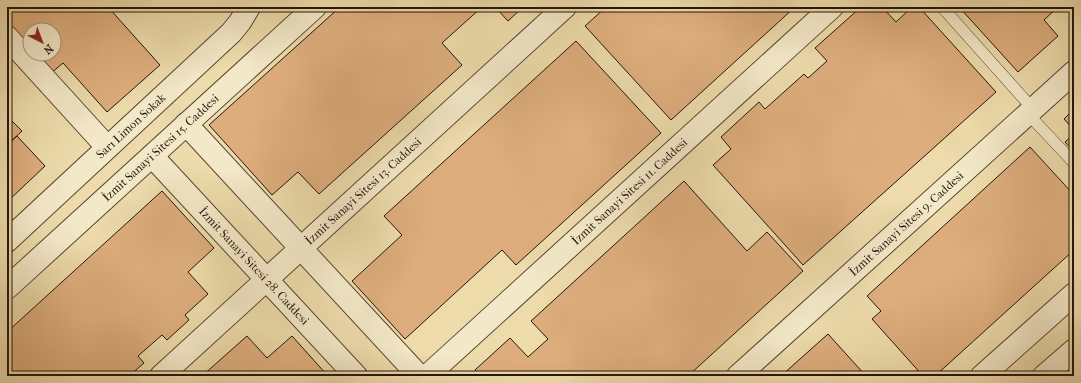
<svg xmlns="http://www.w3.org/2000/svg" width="1081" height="383" font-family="'IM FELL French Canon',serif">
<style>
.building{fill:#ddad7d;stroke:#27140b}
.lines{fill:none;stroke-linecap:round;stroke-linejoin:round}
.lane-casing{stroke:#584633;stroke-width:12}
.street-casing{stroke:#584633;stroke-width:24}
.lane{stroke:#f3e8c8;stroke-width:11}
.street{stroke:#f3e8c8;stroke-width:22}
.labels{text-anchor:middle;stroke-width:3;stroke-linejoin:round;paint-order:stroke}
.street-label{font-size:12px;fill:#27140b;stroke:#f3e8c8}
</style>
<rect width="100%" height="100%" fill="#eddbab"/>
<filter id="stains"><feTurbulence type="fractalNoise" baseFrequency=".005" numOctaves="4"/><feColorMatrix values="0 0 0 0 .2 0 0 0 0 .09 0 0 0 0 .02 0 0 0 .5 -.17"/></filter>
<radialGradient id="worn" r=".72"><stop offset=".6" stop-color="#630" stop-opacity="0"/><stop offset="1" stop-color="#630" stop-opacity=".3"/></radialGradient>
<path class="building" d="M 7,7 L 108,7 L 160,65 L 107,112 L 63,63 L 50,74 L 32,54 L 54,54 L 54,30 L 30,30 L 30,52 L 7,27 Z
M 340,7 L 482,7 L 442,43 L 462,65 L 319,194 L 298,172 L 272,195 L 209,125 Z
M 495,7 L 523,7 L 508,21 Z
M 606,7 L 653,8 L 795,7 L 671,120 L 585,26 Z
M 861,7 L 882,7 L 896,22 L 912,7 L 919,7 L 996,92 L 803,265 L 713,165 L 731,149 L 721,137 L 759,102 L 765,109 L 804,74 L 808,78 L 827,61 L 815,48 Z
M 959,7 L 1058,7 L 1044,20 L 1058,36 L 1018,72 Z
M 576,41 L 661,133 L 516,265 L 502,250 L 405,339 L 352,281 L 402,235 L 384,216 Z
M 1074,109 L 1074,130 L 1064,119 Z
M 7,116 L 22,131 L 7,145 Z
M 1074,134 L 1074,152 L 1065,142 Z
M 17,136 L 45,166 L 7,202 L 7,145 Z
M 1030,147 L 1074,195 L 1074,250 L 935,376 L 923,376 L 872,319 L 881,311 L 867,296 Z
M 684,181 L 747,251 L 767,232 L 803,271 L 688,376 L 480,376 L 475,370 L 510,338 L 528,357 L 548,339 L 531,321 Z
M 162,191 L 214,248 L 188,272 L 208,294 L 185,315 L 189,320 L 167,340 L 162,335 L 138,356 L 144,363 L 129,376 L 7,376 L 7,332 Z
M 828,334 L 866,376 L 781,376 Z
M 247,336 L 267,358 L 292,336 L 328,376 L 202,376 Z"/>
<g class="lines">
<g class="lane-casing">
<path id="lane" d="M 942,7 L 1033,109
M 1028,114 L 1074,163"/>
</g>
<g class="street-casing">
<g id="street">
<path d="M 7,37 L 107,147"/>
<path d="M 186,124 L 419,376"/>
<path id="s1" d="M 152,156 L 356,376"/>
<path id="s2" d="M 7,241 L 231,33 L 240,22 L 249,7"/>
<path id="s3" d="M 7,288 L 315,7"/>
<path id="s4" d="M 161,376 L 565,7"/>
<path id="s5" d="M 427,376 L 832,7"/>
<path id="s6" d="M 738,376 L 1074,72"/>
<path d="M 982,376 L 1074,294"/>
<path d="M 1044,376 L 1074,350"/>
</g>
</g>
<use href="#lane" class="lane"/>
<use href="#street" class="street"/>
</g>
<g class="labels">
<g class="street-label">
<text dy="4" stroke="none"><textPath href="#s2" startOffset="169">Sarı Limon Sokak</textPath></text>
<text dy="4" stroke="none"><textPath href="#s3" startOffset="208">İzmit Sanayi Sitesi 15. Caddesi</textPath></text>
<text dy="4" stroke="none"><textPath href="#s4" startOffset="274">İzmit Sanayi Sitesi 13. Caddesi</textPath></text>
<text dy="4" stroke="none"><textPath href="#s5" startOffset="274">İzmit Sanayi Sitesi 11. Caddesi</textPath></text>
<text dy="4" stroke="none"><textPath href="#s6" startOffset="227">İzmit Sanayi Sitesi 9. Caddesi</textPath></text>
<text dy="4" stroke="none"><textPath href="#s1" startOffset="150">İzmit Sanayi Sitesi 28. Caddesi</textPath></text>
</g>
</g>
<rect width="1081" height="383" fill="none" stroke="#eddbab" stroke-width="24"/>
<rect x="8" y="8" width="1065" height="367" fill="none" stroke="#27140b" stroke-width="2"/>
<rect x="12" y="12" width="1057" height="359" fill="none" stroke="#27140b"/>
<g transform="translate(42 42) rotate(138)"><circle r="19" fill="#f3e8c8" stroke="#a1937c"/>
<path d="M0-3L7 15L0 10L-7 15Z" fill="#8f2418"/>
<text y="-6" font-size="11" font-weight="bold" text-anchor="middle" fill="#27140b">N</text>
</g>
<rect width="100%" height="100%" filter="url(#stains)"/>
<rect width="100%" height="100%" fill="url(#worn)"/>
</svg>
